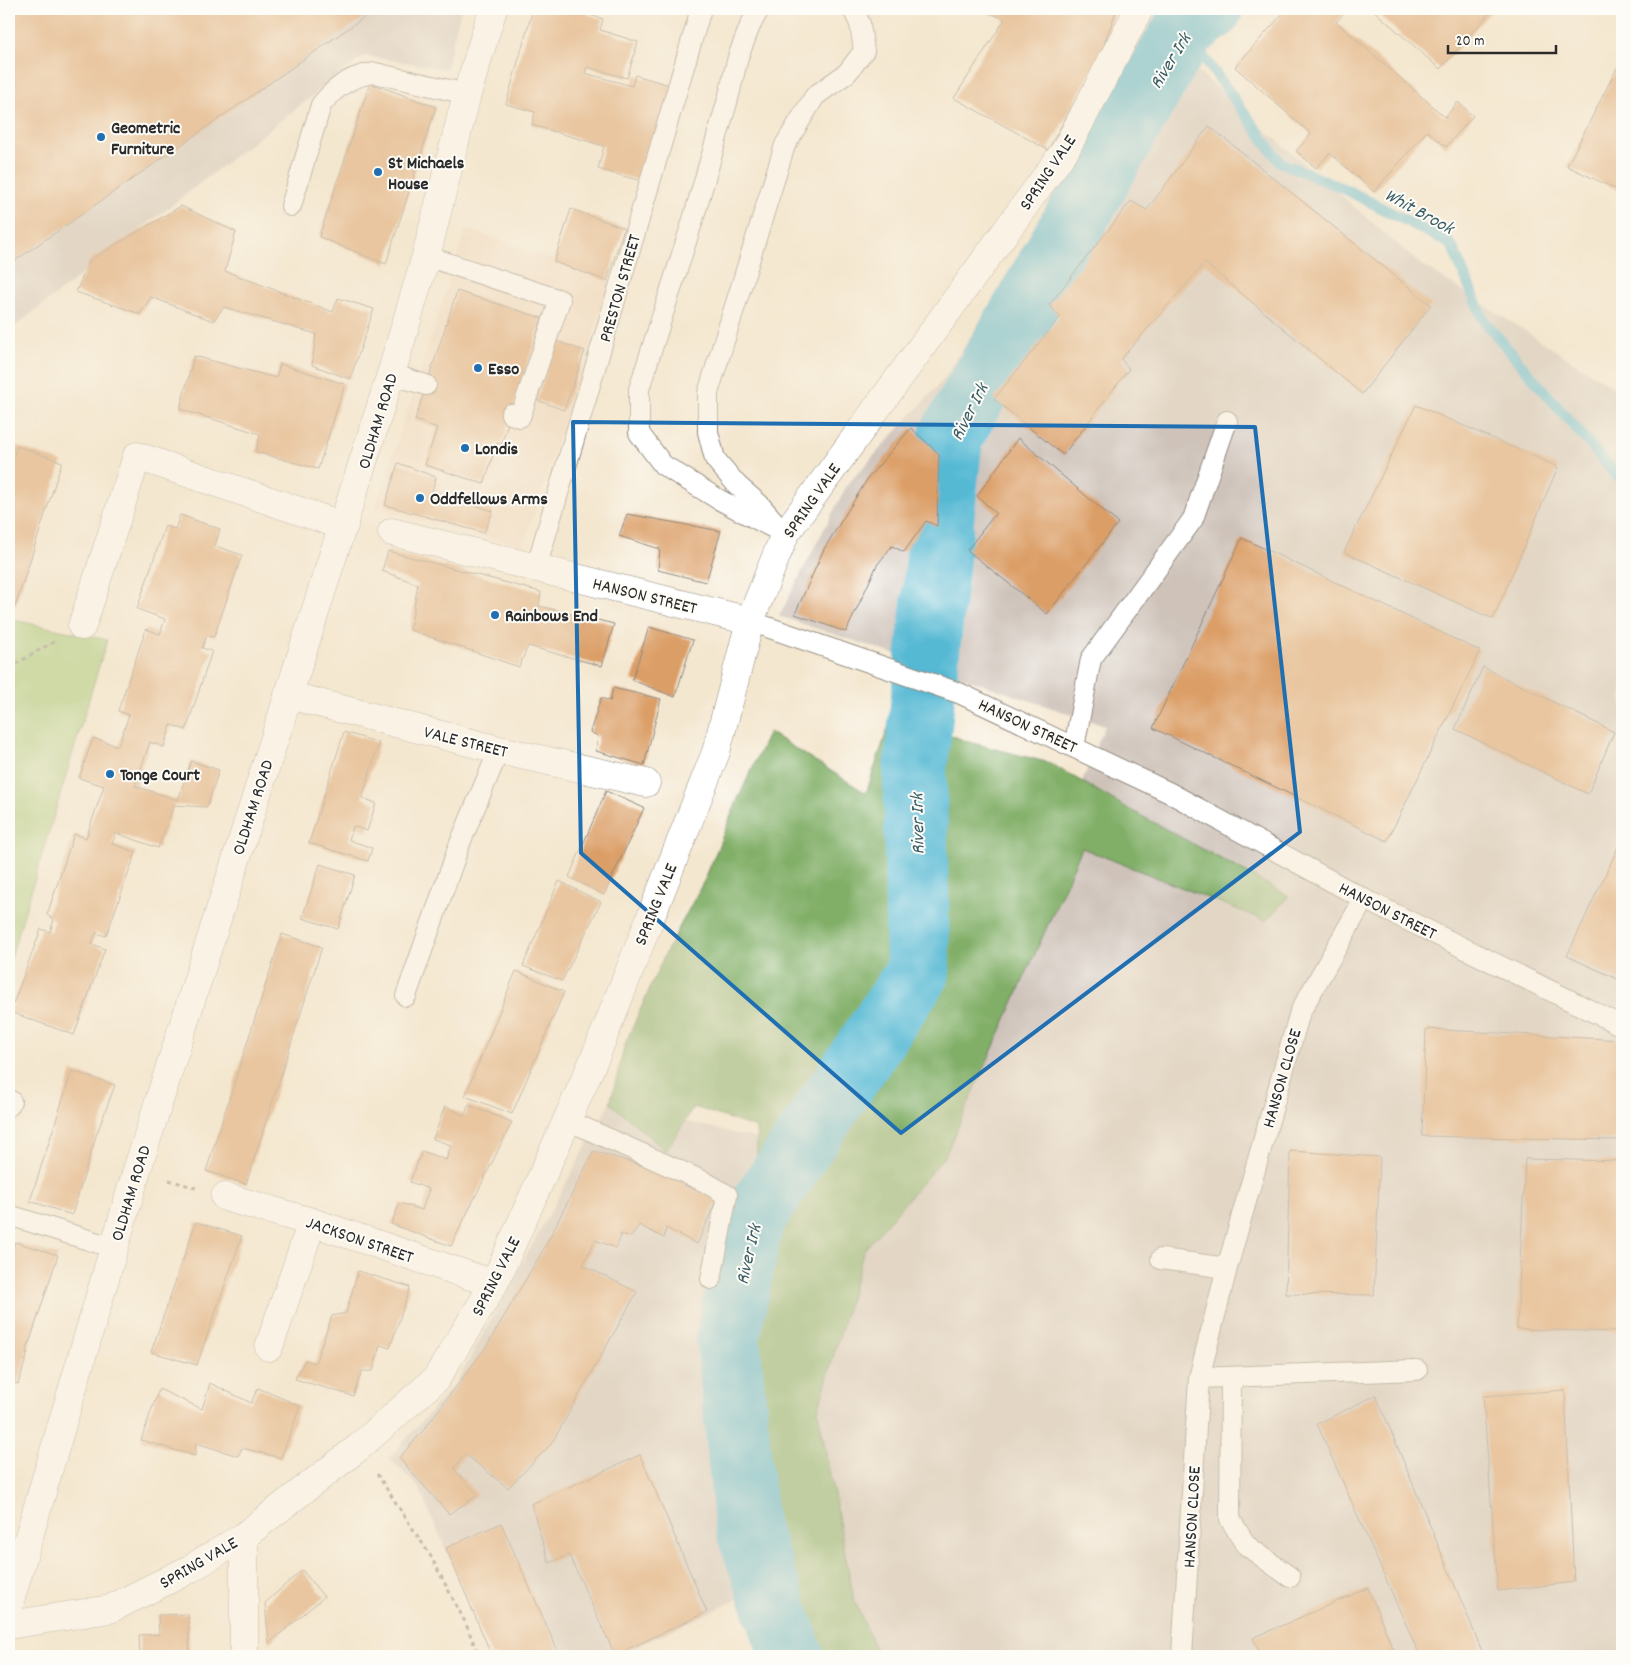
<svg xmlns="http://www.w3.org/2000/svg" width="1631" height="1665" font-family="Dekko,sans-serif">
<style>
.built{fill:#f0d6bc}
.industrial{fill:#cec2b9}
.green{fill:#a2cb77;stroke:#667b51}
.forest{fill:#81af68;stroke:#566d4a}
.lines{fill:none;stroke-linecap:round;stroke-linejoin:round}
.stream{stroke:#56b9d4;stroke-width:11}
.river{stroke:#56b9d4;stroke-width:64}
.building{fill:#db9e66}
.service-casing{stroke:#90897e;stroke-width:22}
.minor-casing{stroke:#90897e;stroke-width:29}
.primary-casing{stroke:#90897e;stroke-width:29}
.path{stroke:#90897e;stroke-width:3;stroke-dasharray:4 4;stroke-linecap:butt}
.service{stroke:#fff;stroke-width:20}
.minor{stroke:#fff;stroke-width:28}
.primary{stroke:#fff;stroke-width:28}
.marked{fill:none;stroke:#1f6fb2;stroke-width:4;stroke-linejoin:round}
.poi-dot{fill:#1f6fb2;stroke:#fdfcf7;stroke-width:2}
.labels{text-anchor:middle;stroke-width:4;stroke-linejoin:round;paint-order:stroke}
.poi-label{font-size:18px;font-weight:bold;fill:#2b2b2b;stroke:#fdfcf7;text-anchor:start}
.street-label{font-size:18px;fill:#2b2b2b;stroke:#fdfcf7}
.water-label{font-size:19px;font-style:italic;fill:#3a5d66;stroke:#fdfcf7}
</style>
<rect width="100%" height="100%" fill="#fdfcf7"/>
<filter id="ink" filterUnits="userSpaceOnUse"><feTurbulence type="fractalNoise" baseFrequency=".02" numOctaves="2"/><feDisplacementMap in="SourceGraphic" scale="10" xChannelSelector="R" yChannelSelector="G"/><feConvolveMatrix kernelMatrix="1 2 1 2 8 2 1 2 1" color-interpolation-filters="sRGB"/></filter>
<filter id="wash" filterUnits="userSpaceOnUse"><feTurbulence type="fractalNoise" baseFrequency=".0096" numOctaves="4" result="noise"/><feDisplacementMap in="SourceGraphic" scale="20" xChannelSelector="R" yChannelSelector="G"/><feGaussianBlur stdDeviation="1.12" result="paint"/><feColorMatrix in="noise" values="0 0 0 0 0 0 0 0 0 0 0 0 0 0 0 0 0 1.4 0 .05"/><feComposite in="paint" operator="in"/></filter>
<g filter="url(#wash)">
<rect width="100%" height="100%" fill="#f4e7d0"/>
<path class="built" d="M 466,228 L 611,282 L 523,546 L 376,508 Z"/>
<path class="industrial" d="M 9,9 L 461,9 L 446,69 L 364,56 L 9,331 Z
M 1156,35 L 1419,263 L 1622,393 L 1622,1656 L 826,1656 L 789,1575 L 617,1656 L 492,1656 L 419,1488 L 389,1458 L 456,1383 L 610,1103 L 786,1146 L 914,1185 L 1105,726 L 876,648 L 779,616 L 847,485 L 944,379 Z"/>
<path class="green" d="M 9,619 L 107,640 L 9,964 Z"/>
<path class="forest" d="M 893,713 L 969,742 L 1050,763 L 1127,808 L 1289,896 L 1266,921 L 1082,848 L 945,1156 L 864,1250 L 818,1411 L 854,1599 L 878,1656 L 809,1656 L 802,1638 L 727,1496 L 715,1352 L 758,1182 L 756,1128 L 694,1107 L 666,1151 L 610,1103 L 625,1044 L 664,956 L 705,879 L 737,801 L 769,732 L 866,793 Z"/>
<g class="lines">
<path class="stream" d="M 1184,30 L 1280,162 L 1349,191 L 1451,244 L 1484,321 L 1622,482"/>
<path class="river" d="M 792,1656 L 746,1525 L 728,1337 L 752,1220 L 918,972 L 915,772 L 951,436 L 1184,30 L 1211,9"/>
</g>
<g id="blocks">
<path class="building" d="M 9,9 L 376,9 L 9,265 Z
M 533,9 L 586,9 L 587,14 L 603,19 L 600,30 L 638,42 L 627,78 L 587,67 L 585,73 L 632,86 L 635,75 L 673,86 L 645,182 L 598,169 L 604,146 L 532,125 L 535,112 L 506,104 Z
M 979,9 L 1117,9 L 1100,55 L 1048,150 L 954,98 L 1005,19 Z
M 1287,9 L 1348,9 L 1336,22 L 1445,117 L 1458,102 L 1473,116 L 1446,147 L 1427,131 L 1374,192 L 1330,153 L 1316,168 L 1296,151 L 1311,134 L 1235,67 Z
M 1372,9 L 1493,9 L 1440,69 Z
M 1622,58 L 1622,192 L 1567,166 Z
M 370,83 L 436,107 L 386,264 L 319,237 Z
M 1209,126 L 1431,305 L 1362,394 L 1205,263 L 1121,359 L 1129,369 L 1063,455 L 994,399 L 1060,317 L 1049,305 L 1131,201 L 1147,210 Z
M 181,206 L 236,232 L 225,271 L 333,312 L 338,298 L 374,309 L 350,379 L 312,365 L 316,334 L 224,307 L 213,321 L 151,297 L 140,314 L 76,292 L 90,260 Z
M 571,209 L 624,228 L 607,281 L 554,262 Z
M 457,291 L 542,318 L 501,445 L 497,443 L 484,484 L 425,465 L 437,428 L 415,420 Z
M 556,341 L 585,351 L 564,410 L 537,400 Z
M 194,356 L 276,378 L 280,364 L 345,384 L 318,469 L 256,452 L 260,434 L 180,409 Z
M 1416,405 L 1558,467 L 1493,619 L 1344,552 Z
M 911,428 L 939,454 L 937,526 L 926,521 L 904,552 L 892,546 L 877,565 L 846,632 L 795,614 L 824,549 L 868,478 Z
M 1018,438 L 1118,523 L 1047,614 L 967,550 L 996,513 L 977,496 Z
M 17,446 L 62,462 L 15,607 L 9,606 L 9,472 Z
M 398,463 L 436,477 L 432,491 L 493,511 L 484,533 L 385,505 Z
M 627,514 L 721,531 L 706,582 L 658,570 L 660,549 L 619,536 Z
M 180,515 L 220,529 L 215,546 L 242,555 L 214,637 L 207,635 L 202,648 L 212,651 L 186,730 L 171,725 L 164,747 L 150,742 L 135,786 L 178,800 L 191,761 L 219,770 L 207,807 L 174,805 L 158,848 L 116,833 L 112,844 L 136,852 L 106,936 L 96,933 L 92,944 L 105,949 L 74,1035 L 10,1012 L 41,929 L 50,932 L 54,920 L 47,915 L 74,834 L 86,838 L 104,786 L 79,778 L 93,738 L 118,746 L 129,715 L 118,711 L 146,629 L 160,634 L 165,619 L 137,609 L 165,526 L 175,529 Z
M 1242,538 L 1480,651 L 1387,841 L 1153,728 Z
M 388,551 L 541,592 L 539,606 L 614,624 L 602,666 L 528,646 L 519,667 L 410,630 L 418,584 L 382,571 Z
M 649,627 L 693,640 L 675,697 L 632,680 Z
M 1483,667 L 1614,732 L 1588,794 L 1455,729 Z
M 613,688 L 661,699 L 644,765 L 596,751 L 598,736 L 590,732 L 601,698 L 610,701 Z
M 344,732 L 379,743 L 362,798 L 376,803 L 367,831 L 353,826 L 349,840 L 372,848 L 368,861 L 309,843 Z
M 606,791 L 644,808 L 604,895 L 569,877 Z
M 1622,839 L 1622,981 L 1567,956 Z
M 320,864 L 355,875 L 338,929 L 302,918 Z
M 559,881 L 601,902 L 562,981 L 523,966 Z
M 282,934 L 322,947 L 246,1184 L 206,1171 Z
M 516,971 L 564,992 L 512,1114 L 465,1096 Z
M 1426,1029 L 1622,1040 L 1622,1105 L 1619,1140 L 1422,1136 Z
M 72,1071 L 115,1085 L 96,1136 L 72,1215 L 30,1201 Z
M 468,1105 L 512,1122 L 451,1246 L 391,1224 L 400,1203 L 422,1210 L 429,1189 L 410,1182 L 422,1151 L 446,1160 L 451,1145 L 433,1139 L 445,1106 L 465,1116 Z
M 594,1151 L 686,1179 L 684,1185 L 717,1199 L 697,1244 L 666,1228 L 664,1238 L 639,1225 L 631,1237 L 621,1234 L 616,1248 L 595,1240 L 583,1265 L 637,1292 L 552,1443 L 508,1488 L 465,1454 L 454,1469 L 478,1495 L 449,1514 L 399,1458 L 422,1432 L 486,1347 L 543,1250 Z
M 1290,1151 L 1380,1157 L 1374,1295 L 1286,1294 Z
M 1525,1159 L 1622,1161 L 1620,1332 L 1517,1329 Z
M 196,1222 L 242,1236 L 197,1365 L 151,1352 Z
M 15,1242 L 58,1255 L 26,1353 L 28,1353 L 18,1384 L 9,1381 L 9,1263 Z
M 358,1271 L 410,1287 L 390,1348 L 380,1345 L 373,1371 L 362,1371 L 353,1396 L 295,1379 L 305,1360 L 315,1363 L 332,1316 L 346,1313 Z
M 210,1383 L 251,1403 L 258,1388 L 300,1406 L 281,1458 L 242,1448 L 238,1456 L 196,1443 L 195,1456 L 141,1440 L 159,1389 L 202,1409 Z
M 1565,1390 L 1574,1582 L 1498,1591 L 1483,1396 Z
M 1376,1395 L 1484,1656 L 1420,1656 L 1317,1424 Z
M 640,1455 L 707,1612 L 615,1655 L 569,1555 L 549,1563 L 531,1504 Z
M 501,1523 L 560,1656 L 492,1656 L 446,1548 Z
M 302,1570 L 324,1597 L 269,1643 L 265,1603 Z
M 1368,1588 L 1396,1656 L 1261,1656 L 1253,1638 Z
M 188,1614 L 190,1656 L 140,1656 L 139,1635 L 159,1634 L 158,1615 Z"/>
</g>
</g>
<g filter="url(#ink)">
<use href="#blocks" fill-opacity="0" stroke="#90897e" stroke-width="1"/>
<g class="lines">
<g class="service-casing">
<path id="service" d="M 759,9 L 750,26 L 738,57 L 728,99 L 692,223 L 639,389 L 639,433 L 663,465 L 718,499 L 785,534
M 291,206 L 321,105 C 335,87 352,75 375,73 L 467,94
M 426,256 L 560,300 L 520,417 L 511,414
M 391,374 L 426,385
M 779,527 L 759,504 L 737,485 L 715,459 L 708,432 L 708,393 L 785,145 L 815,96 L 847,73 L 864,51 L 860,24 L 853,9
M 536,568 L 701,9
M 750,621 L 959,693 L 1170,793 L 1364,899 L 1622,1026
M 1074,747 L 1091,659 L 1193,519 L 1227,421
M 406,996 L 460,843 L 499,750
M 9,1106 L 11,1101
M 567,1120 L 705,1182 L 727,1195 L 711,1279
M 9,1215 L 114,1248
M 1161,1259 L 1227,1268
M 1231,1377 L 1230,1519 L 1246,1545 L 1290,1577
M 1199,1378 L 1417,1370
M 1182,1656 L 1199,1378 L 1227,1268 L 1300,1012 L 1364,899"/>
</g>
<g class="minor-casing">
<path id="minor" d="M 392,532 L 750,621
M 82,626 L 137,456 L 344,526
M 288,695 L 499,750 L 646,783
M 225,1197 L 312,1222 L 494,1284
M 269,1347 L 312,1222
M 9,1625 L 110,1609 L 190,1569 L 244,1536 L 359,1447 L 436,1379 L 494,1284 L 596,1055 L 716,752 L 750,621 L 785,534 L 1066,149 L 1139,9
M 244,1656 L 244,1536"/>
</g>
<g class="primary-casing">
<path id="primary" d="M 9,1604 L 137,1170 L 391,374 L 426,256 L 467,94 L 493,9"/>
</g>
<path class="path" d="M 9,668 L 55,641
M 169,1180 L 196,1188
M 377,1474 L 430,1555 L 465,1622 L 479,1656"/>
<use href="#service" class="service"/>
<use href="#minor" class="minor"/>
<use href="#primary" class="primary"/>
</g>
</g>
<path d="M0 0H1631V1665H0ZM 573,422 L 1255,427 L 1300,832 L 901,1133 L 581,853 Z" fill="#f4e7d0" fill-opacity=".55" fill-rule="evenodd"/>
<path class="marked" d="M 573,422 L 1255,427 L 1300,832 L 901,1133 L 581,853 Z"/>
<g class="poi-dot">
<circle cx="101" cy="137" r="5"/>
<circle cx="378" cy="172" r="5"/>
<circle cx="478" cy="368" r="5"/>
<circle cx="465" cy="448" r="5"/>
<circle cx="420" cy="498" r="5"/>
<circle cx="495" cy="615" r="5"/>
<circle cx="110" cy="774" r="5"/>
</g>
<g class="labels">
<g class="poi-label">
<text x="111" y="133">Geometric<tspan x="111" dy="21">Furniture</tspan></text>
<text x="388" y="168">St Michaels<tspan x="388" dy="21">House</tspan></text>
<text x="488" y="374">Esso</text>
<text x="475" y="454">Londis</text>
<text x="430" y="504">Oddfellows Arms</text>
<text x="505" y="621">Rainbows End</text>
<text x="120" y="780">Tonge Court</text>
</g>
<g class="street-label">
<text transform="translate(1047 172) rotate(-56)" y="6">SPRING VALE</text>
<text transform="translate(619 288) rotate(-74)" y="6">PRESTON STREET</text>
<text transform="translate(377 421) rotate(-73)" y="6">OLDHAM ROAD</text>
<text transform="translate(811 500) rotate(-55)" y="6">SPRING VALE</text>
<text transform="translate(645 595) rotate(14)" y="6">HANSON STREET</text>
<text transform="translate(1028 725) rotate(25)" y="6">HANSON STREET</text>
<text transform="translate(466 741) rotate(14)" y="6">VALE STREET</text>
<text transform="translate(252 807) rotate(-72)" y="6">OLDHAM ROAD</text>
<text transform="translate(655 904) rotate(-68)" y="6">SPRING VALE</text>
<text transform="translate(1388 910) rotate(27)" y="6">HANSON STREET</text>
<text transform="translate(1281 1078) rotate(-74)" y="6">HANSON CLOSE</text>
<text transform="translate(130 1193) rotate(-73)" y="6">OLDHAM ROAD</text>
<text transform="translate(360 1239) rotate(19)" y="6">JACKSON STREET</text>
<text transform="translate(495 1276) rotate(-63)" y="6">SPRING VALE</text>
<text transform="translate(1191 1517) rotate(-87)" y="6">HANSON CLOSE</text>
<text transform="translate(198 1562) rotate(-30)" y="6">SPRING VALE</text>
</g>
<g class="water-label">
<text transform="translate(1169 60) rotate(-58)" y="7">River Irk</text>
<text transform="translate(1420 210) rotate(29)" y="7">Whit Brook</text>
<text transform="translate(968 411) rotate(-63)" y="7">River Irk</text>
<text transform="translate(916 824) rotate(-91)" y="7">River Irk</text>
<text transform="translate(747 1254) rotate(-77)" y="7">River Irk</text>
</g>
</g>
<rect width="1631" height="1665" fill="none" stroke="#fdfcf7" stroke-width="30"/>
<path d="M1448 45v8h108v-8" fill="none" stroke="#2b2b2b" stroke-width="2.5"/>
<text x="1456" y="45" font-size="15" fill="#2b2b2b" stroke="#fdfcf7" stroke-width="4" paint-order="stroke">20 m</text>
</svg>
